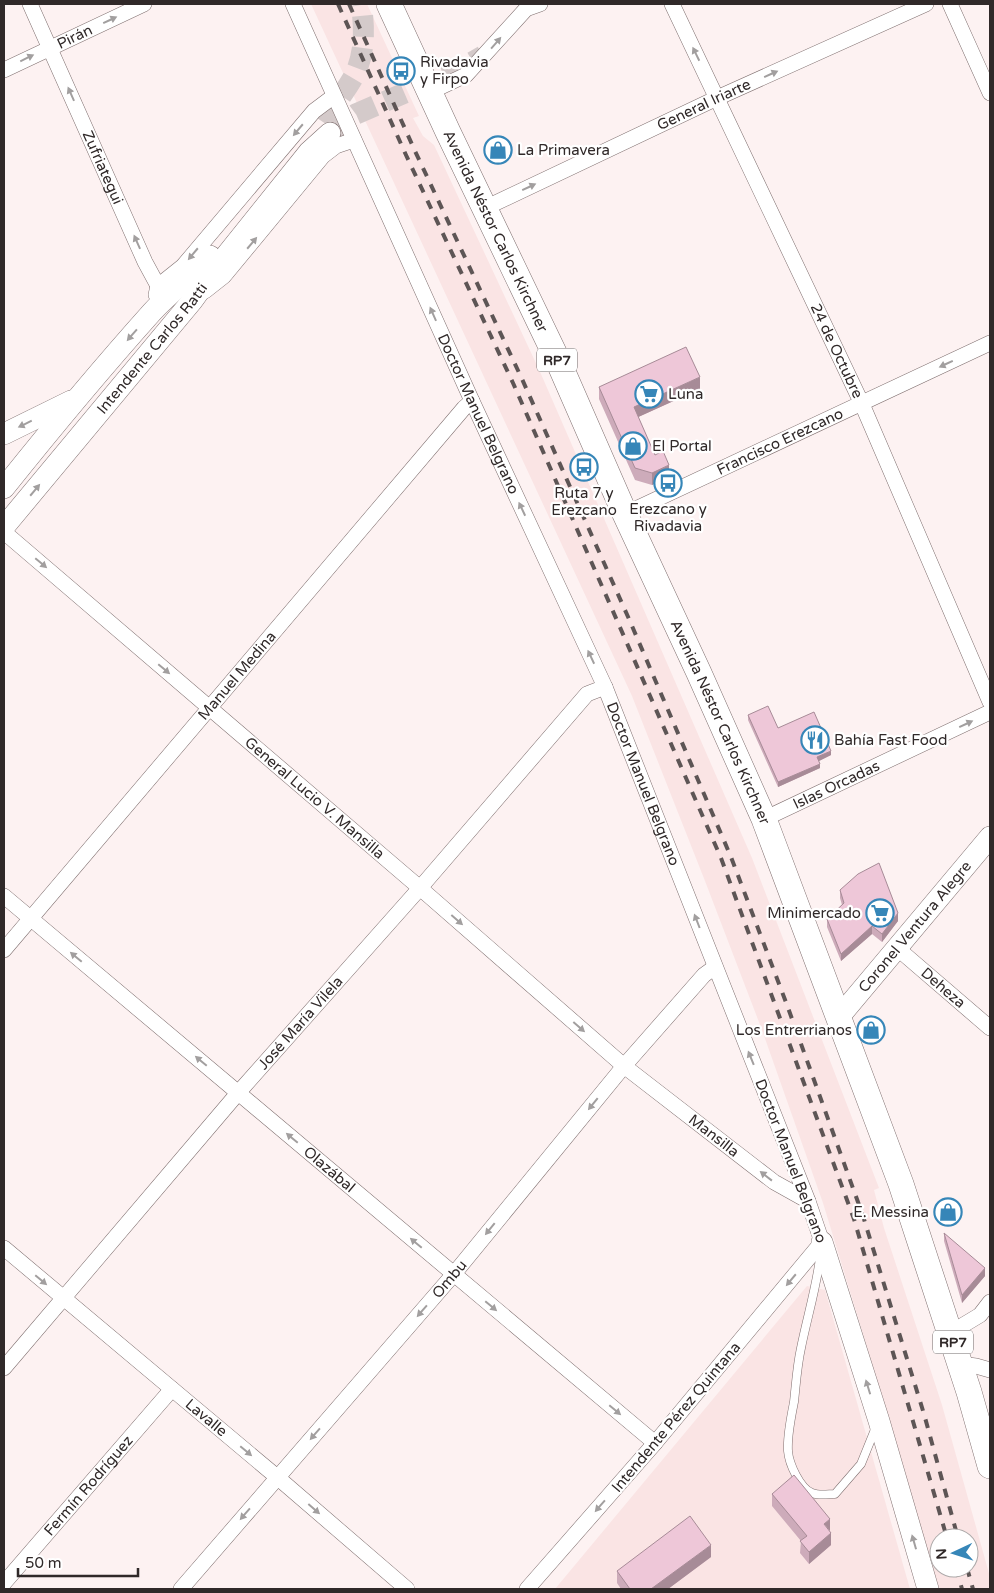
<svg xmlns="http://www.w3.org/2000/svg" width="994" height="1593" font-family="'Varela Round',sans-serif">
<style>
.built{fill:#fae4e4;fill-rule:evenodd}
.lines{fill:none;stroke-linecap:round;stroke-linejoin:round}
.secondary-tunnel{stroke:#d4caca;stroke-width:21;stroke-dasharray:21 11;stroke-linecap:butt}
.lane-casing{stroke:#7f6f6f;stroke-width:9}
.street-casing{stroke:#7f6f6f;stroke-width:16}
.secondary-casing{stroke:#7f6f6f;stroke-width:22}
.primary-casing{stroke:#7f6f6f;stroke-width:26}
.lane{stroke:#fff;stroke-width:8}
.street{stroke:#fff;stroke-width:15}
.secondary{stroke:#fff;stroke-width:21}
.primary{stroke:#fff;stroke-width:25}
.rail{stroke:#5d5555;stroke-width:4;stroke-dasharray:9 9;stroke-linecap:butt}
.wall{fill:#cdabba}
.shaded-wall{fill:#a78b97}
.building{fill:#eec7d8;stroke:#a78b97}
.oneway{fill:#a29f9f}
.labels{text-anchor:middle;stroke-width:4.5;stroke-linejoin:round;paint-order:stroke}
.shield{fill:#fff;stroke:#6e6969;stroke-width:1}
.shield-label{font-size:14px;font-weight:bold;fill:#302929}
.street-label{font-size:15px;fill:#302929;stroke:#fff}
.poi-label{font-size:15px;fill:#302929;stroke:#fff;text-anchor:start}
</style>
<rect width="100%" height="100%" fill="#fdf2f2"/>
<path class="built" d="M 311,4 L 367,4 L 419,116 L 413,118 L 423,136 L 434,145 L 541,374 L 752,858 L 879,1188 L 874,1190 L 884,1228 L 942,1405 L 990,1577 L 990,1589 L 939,1589 L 897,1445 L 823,1203 L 762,1030 L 705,881 L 632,696 ZM 939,1538 L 969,1538 L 969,1568 L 939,1568 Z
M 807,1286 L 825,1290 L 910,1589 L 555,1589 Z"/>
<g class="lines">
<path class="secondary-tunnel" d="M 323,122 C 333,107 345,92 354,76 C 365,55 365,27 361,4
M 330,133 L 356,114 L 460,69 L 483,56"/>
<g class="lane-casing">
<path id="lane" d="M 820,1258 C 816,1289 807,1318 801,1348 C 797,1366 796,1384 794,1402 C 791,1417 787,1436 788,1451 C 789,1464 800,1488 812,1493 C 819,1496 829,1494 835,1494 L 861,1464 L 876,1427"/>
</g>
<g class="street-casing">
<g id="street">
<path id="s1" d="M 30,4 L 145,262 L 158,286"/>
<path id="s2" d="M 293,4 L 472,401 L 605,687 L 808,1201 L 822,1242 L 655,1443 L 527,1589"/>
<path id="s3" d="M 672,4 L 862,404 L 990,702"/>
<path d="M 950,4 L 990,93"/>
<path id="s4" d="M 4,70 L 144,4"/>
<path d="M 430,92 L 466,75 L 526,9 L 540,4"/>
<path id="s5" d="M 485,208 L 717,98 L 926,4"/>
<path d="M 205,291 L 224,276 L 323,156 L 336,146 L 354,140"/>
<path d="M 156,295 L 158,286 L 183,266 L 314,111 L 334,96"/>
<path id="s6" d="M 625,514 L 990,343"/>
<path id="s7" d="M 4,532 L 420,888 L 624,1066 L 774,1182 L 808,1201"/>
<path id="s8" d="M 764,819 L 990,712"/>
<path id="s9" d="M 4,896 L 655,1443"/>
<path id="s10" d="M 897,948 L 990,1028"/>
<path id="s11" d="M 4,950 L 464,408 L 472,401"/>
<path id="s12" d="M 4,1248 L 277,1477 L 407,1589"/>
<path d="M 950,1333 L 980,1315 L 990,1302"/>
<path d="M 960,1364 L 976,1366 L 990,1370"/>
<path id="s13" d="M 4,1368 L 238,1093 L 420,888 L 587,694 L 605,687"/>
<path id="s14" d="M 4,1583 L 172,1389"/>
<path id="s15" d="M 181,1589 L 453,1275 L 624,1066 L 704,975 L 715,967"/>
</g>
</g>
<g class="secondary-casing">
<g id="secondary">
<path d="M 4,434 L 71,401"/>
<path d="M 4,488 C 52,428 101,369 152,312 C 170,292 193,276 210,256"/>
<path id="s16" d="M 4,527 L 192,301 L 216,268 L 309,152 L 330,133"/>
<path id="s17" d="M 839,1017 L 990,837"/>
<path d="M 822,1242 L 879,1421 L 928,1589"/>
</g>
</g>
<g class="primary-casing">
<g id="primary">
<path id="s18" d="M 389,4 L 448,132 L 559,363 L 625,514 L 699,673 L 764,819 L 901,1184 L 969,1392 L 990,1466"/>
</g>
</g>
<use href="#lane" class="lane"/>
<use href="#street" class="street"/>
<use href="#secondary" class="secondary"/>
<use href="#primary" class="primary"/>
<path class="rail" d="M 338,4 L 406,155 L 513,383 L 721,858 L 854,1219 L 947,1538
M 349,4 L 415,151 L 522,379 L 629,619 L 731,857 L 787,1005 L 863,1216 L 924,1414 L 958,1538
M 956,1568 L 962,1589
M 967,1568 L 973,1589"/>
</g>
<path class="wall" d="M 599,387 L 700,389 L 638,417 L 655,455 L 669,477 L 652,485 L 635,480 L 599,399 Z
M 748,715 L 778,728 L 831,755 L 819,761 L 820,768 L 778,787 L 748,720 Z
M 840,890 L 898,921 L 882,942 L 872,934 L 841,961 L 827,927 L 827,919 L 842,905 L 840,898 Z
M 944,1233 L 985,1276 L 962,1303 L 944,1241 Z
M 772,1494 L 830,1531 L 831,1545 L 809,1564 L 800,1553 L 801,1541 L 772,1506 Z
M 711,1557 L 668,1589 L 621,1589 L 617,1583 L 617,1571 Z"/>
<path class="shaded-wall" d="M 700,377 L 700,389 L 634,419 L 634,407 Z
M 669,465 L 669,477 L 652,485 L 652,473 Z
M 831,751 L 831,755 L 817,762 L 817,757 Z
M 820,764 L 820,768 L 778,787 L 778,782 Z
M 898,913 L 898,921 L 882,942 L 882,934 Z
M 872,926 L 872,934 L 841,961 L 841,954 Z
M 985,1268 L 985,1276 L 962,1303 L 962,1295 Z
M 830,1519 L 830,1531 L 824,1524 Z
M 831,1533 L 831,1545 L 809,1564 L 809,1552 Z
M 711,1545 L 711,1557 L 668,1589 L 651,1589 Z"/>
<path class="building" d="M 686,347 L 700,377 L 634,407 L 655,455 L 663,451 L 669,465 L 652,473 L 635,468 L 599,387 Z
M 768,706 L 778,728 L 814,712 L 831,751 L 817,757 L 820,764 L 778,782 L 748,715 Z
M 879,863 L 898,913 L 882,934 L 872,926 L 841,954 L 827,919 L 844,903 L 840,890 L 858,874 Z
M 944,1233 L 985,1268 L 962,1295 Z
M 794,1475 L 830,1519 L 824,1524 L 831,1533 L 809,1552 L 800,1541 L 807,1536 L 772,1494 Z
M 690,1516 L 711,1545 L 651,1589 L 630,1589 L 617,1571 Z"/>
<defs><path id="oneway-solid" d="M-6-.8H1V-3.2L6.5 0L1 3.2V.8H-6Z" transform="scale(1.25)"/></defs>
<g class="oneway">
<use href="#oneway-solid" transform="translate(110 20) rotate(-25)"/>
<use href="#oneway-solid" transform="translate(496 43) rotate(-49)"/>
<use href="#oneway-solid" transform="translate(696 54) rotate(-116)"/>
<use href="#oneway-solid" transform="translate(27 58) rotate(-26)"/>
<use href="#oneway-solid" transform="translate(771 74) rotate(-24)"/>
<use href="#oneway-solid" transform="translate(71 94) rotate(-114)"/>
<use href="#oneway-solid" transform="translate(298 130) rotate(130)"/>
<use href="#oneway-solid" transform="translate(529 187) rotate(-25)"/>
<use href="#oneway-solid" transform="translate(137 242) rotate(-114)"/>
<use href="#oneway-solid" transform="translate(252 243) rotate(-50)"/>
<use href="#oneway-solid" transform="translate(193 254) rotate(130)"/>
<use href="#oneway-solid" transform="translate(433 314) rotate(-114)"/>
<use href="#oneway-solid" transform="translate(132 335) rotate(131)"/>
<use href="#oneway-solid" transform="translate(946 364) rotate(155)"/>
<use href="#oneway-solid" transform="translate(25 424) rotate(154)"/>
<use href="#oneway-solid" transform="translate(35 490) rotate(-50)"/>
<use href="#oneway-solid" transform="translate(522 509) rotate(-115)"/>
<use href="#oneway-solid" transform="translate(41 563) rotate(40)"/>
<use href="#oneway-solid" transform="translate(591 657) rotate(-115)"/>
<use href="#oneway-solid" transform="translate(164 669) rotate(40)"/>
<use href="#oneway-solid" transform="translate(966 724) rotate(-25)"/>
<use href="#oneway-solid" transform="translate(457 920) rotate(41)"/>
<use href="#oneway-solid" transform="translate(697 921) rotate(-111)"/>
<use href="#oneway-solid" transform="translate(76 957) rotate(-140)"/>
<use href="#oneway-solid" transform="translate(579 1027) rotate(41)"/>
<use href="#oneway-solid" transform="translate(751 1058) rotate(-112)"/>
<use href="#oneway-solid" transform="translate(201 1061) rotate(-140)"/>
<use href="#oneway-solid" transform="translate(593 1104) rotate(129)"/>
<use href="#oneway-solid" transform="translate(292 1138) rotate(-140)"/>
<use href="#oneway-solid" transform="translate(766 1176) rotate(-142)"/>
<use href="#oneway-solid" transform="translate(490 1229) rotate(129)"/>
<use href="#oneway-solid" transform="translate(416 1243) rotate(-140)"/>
<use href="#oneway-solid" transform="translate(41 1280) rotate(40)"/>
<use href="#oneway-solid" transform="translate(791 1280) rotate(130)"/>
<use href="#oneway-solid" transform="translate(491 1306) rotate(40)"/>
<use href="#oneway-solid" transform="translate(422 1311) rotate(131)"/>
<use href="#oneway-solid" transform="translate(868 1387) rotate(-107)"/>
<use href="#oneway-solid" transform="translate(615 1410) rotate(40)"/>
<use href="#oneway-solid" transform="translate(315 1434) rotate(131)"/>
<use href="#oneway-solid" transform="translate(246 1451) rotate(40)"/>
<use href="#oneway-solid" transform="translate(600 1506) rotate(131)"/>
<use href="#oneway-solid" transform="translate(314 1509) rotate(41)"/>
<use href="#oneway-solid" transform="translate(245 1514) rotate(131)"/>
<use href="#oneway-solid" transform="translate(914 1542) rotate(-106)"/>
</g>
<defs>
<g id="bus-ring" transform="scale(1.4375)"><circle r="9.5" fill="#fff" stroke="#3686b8" stroke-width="1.5"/><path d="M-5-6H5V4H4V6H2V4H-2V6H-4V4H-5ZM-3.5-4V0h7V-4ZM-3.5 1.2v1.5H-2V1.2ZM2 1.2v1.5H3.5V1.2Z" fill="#3686b8"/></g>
<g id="shop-ring" transform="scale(1.4375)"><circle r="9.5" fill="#fff" stroke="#3686b8" stroke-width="1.5"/><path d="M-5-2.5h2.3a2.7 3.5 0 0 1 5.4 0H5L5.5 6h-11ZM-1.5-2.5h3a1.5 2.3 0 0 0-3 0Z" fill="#3686b8"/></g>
<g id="supermarket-ring" transform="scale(1.4375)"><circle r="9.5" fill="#fff" stroke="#3686b8" stroke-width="1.5"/><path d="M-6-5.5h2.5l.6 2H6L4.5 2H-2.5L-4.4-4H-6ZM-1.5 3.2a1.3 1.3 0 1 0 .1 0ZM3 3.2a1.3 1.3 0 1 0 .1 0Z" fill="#3686b8"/></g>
<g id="restaurant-ring" transform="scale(1.4375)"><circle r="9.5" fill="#fff" stroke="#3686b8" stroke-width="1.5"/><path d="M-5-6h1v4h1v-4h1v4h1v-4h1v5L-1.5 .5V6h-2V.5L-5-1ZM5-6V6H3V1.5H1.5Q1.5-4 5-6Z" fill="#3686b8"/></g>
</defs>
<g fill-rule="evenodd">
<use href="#bus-ring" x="401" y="71"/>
<use href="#shop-ring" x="498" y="150"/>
<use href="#supermarket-ring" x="649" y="394"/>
<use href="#shop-ring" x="633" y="446"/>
<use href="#bus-ring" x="584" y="467"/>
<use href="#bus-ring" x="668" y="483"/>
<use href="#restaurant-ring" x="815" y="740"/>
<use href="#supermarket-ring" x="880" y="913"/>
<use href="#shop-ring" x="871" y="1030"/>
<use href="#shop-ring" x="948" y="1212"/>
</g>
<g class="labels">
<g class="shield">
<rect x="537" y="348.5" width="40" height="23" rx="4"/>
<rect x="933" y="1330.5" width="40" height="23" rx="4"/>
</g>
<g class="shield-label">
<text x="557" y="365">RP7</text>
<text x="953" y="1347">RP7</text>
</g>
<g class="street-label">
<text dy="5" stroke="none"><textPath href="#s4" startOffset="78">Pirán</textPath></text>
<text dy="5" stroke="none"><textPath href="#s5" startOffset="242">General Iriarte</textPath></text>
<text dy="5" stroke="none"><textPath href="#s1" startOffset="179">Zufriategui</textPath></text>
<text dy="5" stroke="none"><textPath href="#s18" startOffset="251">Avenida Néstor Carlos Kirchner</textPath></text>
<text dy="5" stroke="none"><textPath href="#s16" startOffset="232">Intendente Carlos Ratti</textPath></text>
<text dy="5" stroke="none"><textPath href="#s3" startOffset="384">24 de Octubre</textPath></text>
<text dy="5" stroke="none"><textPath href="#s2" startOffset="450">Doctor Manuel Belgrano</textPath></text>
<text dy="5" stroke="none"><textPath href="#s6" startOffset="171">Francisco Erezcano</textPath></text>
<text dy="5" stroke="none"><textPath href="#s11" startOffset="360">Manuel Medina</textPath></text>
<text dy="5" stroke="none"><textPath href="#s18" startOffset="791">Avenida Néstor Carlos Kirchner</textPath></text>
<text dy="5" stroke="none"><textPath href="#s2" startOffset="855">Doctor Manuel Belgrano</textPath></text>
<text dy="5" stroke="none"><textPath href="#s8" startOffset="80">Islas Orcadas</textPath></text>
<text dy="5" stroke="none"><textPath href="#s7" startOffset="409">General Lucio V. Mansilla</textPath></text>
<text dy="5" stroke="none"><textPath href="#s17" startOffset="118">Coronel Ventura Alegre</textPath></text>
<text dy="5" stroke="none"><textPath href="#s10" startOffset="61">Deheza</textPath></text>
<text dy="5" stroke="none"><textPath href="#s13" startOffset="455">José María Vilela</textPath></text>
<text dy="5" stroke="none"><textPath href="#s7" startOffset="932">Mansilla</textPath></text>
<text transform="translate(791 1161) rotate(69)" y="5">Doctor Manuel Belgrano</text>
<text dy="5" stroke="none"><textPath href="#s9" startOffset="425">Olazábal</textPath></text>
<text dy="5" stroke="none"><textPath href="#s15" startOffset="410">Ombu</textPath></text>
<text transform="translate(676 1417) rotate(-50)" y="5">Intendente Pérez Quintana</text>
<text dy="5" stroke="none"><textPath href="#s12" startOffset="264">Lavalle</textPath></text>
<text dy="5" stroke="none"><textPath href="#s14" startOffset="129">Fermín Rodríguez</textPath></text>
</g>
<g class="poi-label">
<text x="420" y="67">Rivadavia<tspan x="420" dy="17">y Firpo</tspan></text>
<text x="517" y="155">La Primavera</text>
<text x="668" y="399">Luna</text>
<text x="652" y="451">El Portal</text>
<text x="584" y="498" text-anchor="middle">Ruta 7 y<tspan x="584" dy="17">Erezcano</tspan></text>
<text x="668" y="514" text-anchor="middle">Erezcano y<tspan x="668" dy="17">Rivadavia</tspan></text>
<text x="834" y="745">Bahía Fast Food</text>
<text x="861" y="918" text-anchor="end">Minimercado</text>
<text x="852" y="1035" text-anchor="end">Los Entrerrianos</text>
<text x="929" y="1217" text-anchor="end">E. Messina</text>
</g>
</g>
<rect width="994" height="1593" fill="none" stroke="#302929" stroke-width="10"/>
<g transform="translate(954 1553) rotate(266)"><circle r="24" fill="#ffffff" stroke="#aca9a9"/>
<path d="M0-4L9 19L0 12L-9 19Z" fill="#3686b8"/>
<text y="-8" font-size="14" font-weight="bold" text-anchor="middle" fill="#302929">N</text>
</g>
<path d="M18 1568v8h120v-8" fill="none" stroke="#302929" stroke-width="2.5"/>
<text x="25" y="1568" font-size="15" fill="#302929" stroke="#ffffff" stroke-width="4" paint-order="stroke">50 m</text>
</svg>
